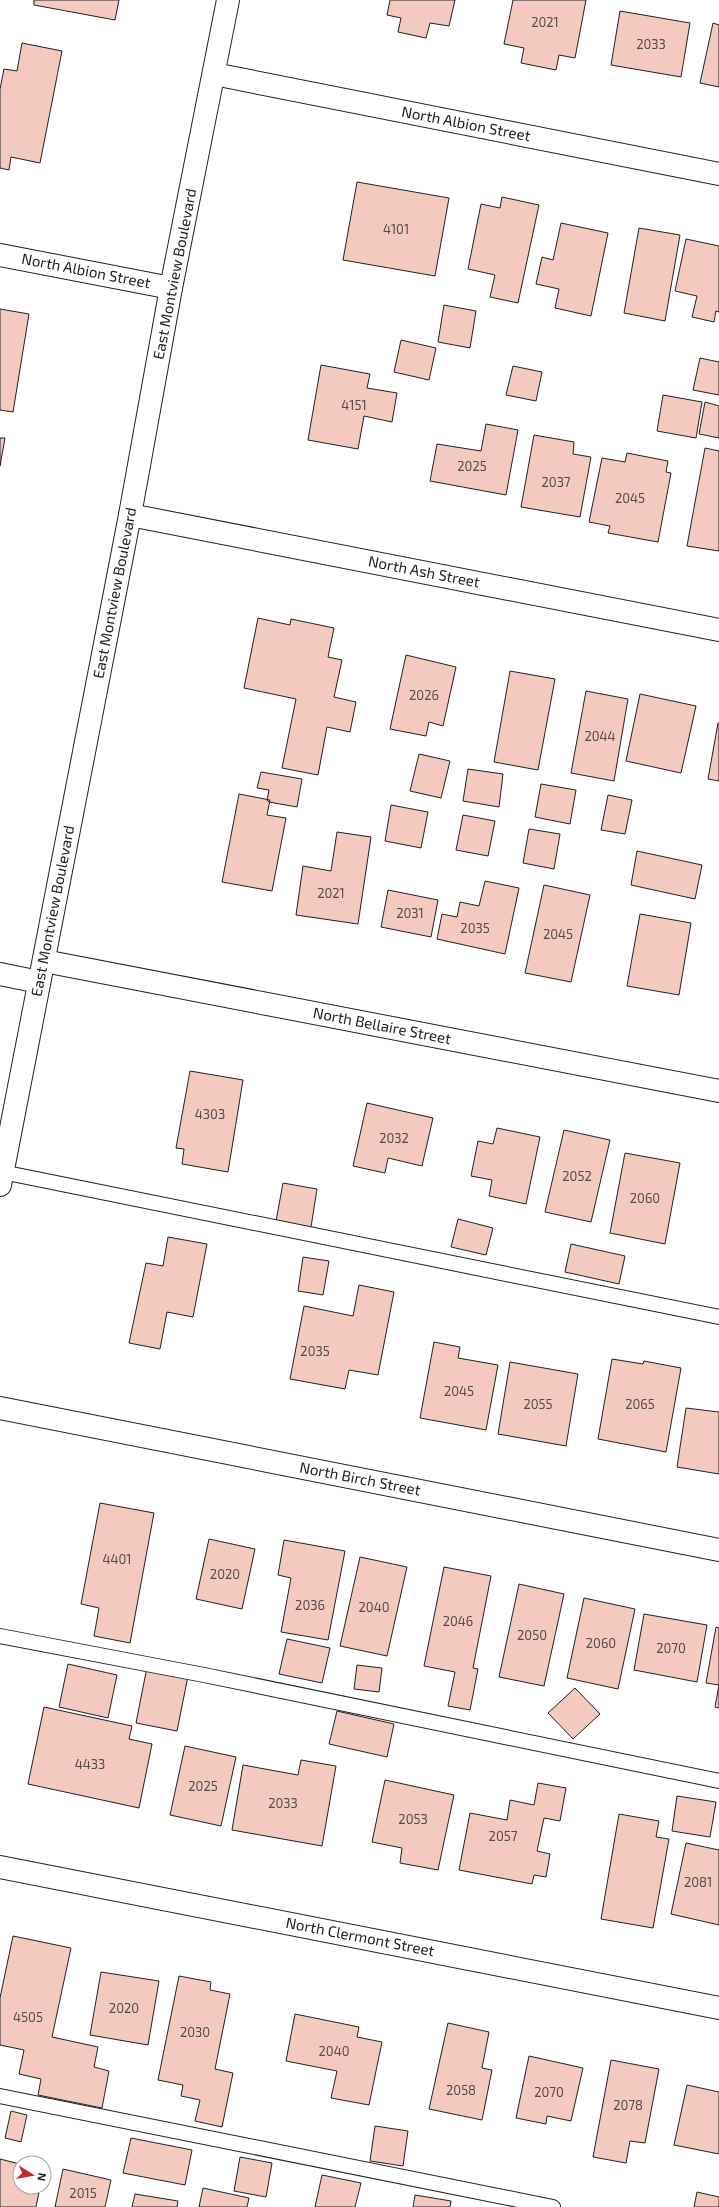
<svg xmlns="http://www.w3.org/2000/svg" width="719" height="2207" font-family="'Exo 2',sans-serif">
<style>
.building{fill:#f3c9c0;stroke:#222}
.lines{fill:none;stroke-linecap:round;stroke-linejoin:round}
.service-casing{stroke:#222;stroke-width:16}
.minor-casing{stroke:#222;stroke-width:24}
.tertiary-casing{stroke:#222;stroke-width:24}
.service{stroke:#fff;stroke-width:14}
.minor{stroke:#fff;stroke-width:22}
.tertiary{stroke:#fff;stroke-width:22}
.labels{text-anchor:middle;stroke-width:3;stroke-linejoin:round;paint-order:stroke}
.number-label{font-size:13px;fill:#564c4a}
.street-label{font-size:15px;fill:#222;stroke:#fff}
</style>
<rect width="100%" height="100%" fill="#fff"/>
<path class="building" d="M 34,0 L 119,0 L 115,20 L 34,5 Z
M 390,0 L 455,0 L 449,26 L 430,23 L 426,38 L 398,32 L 401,18 L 387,15 Z
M 513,0 L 586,0 L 575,58 L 559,55 L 556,70 L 521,63 L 524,48 L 504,44 Z
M 620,11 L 690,23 L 681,77 L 611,65 Z
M 713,23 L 719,25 L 719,87 L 700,83 Z
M 22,43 L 62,51 L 40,163 L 11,157 L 9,170 L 0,168 L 0,89 L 4,69 L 17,71 Z
M 357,182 L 449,198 L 435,276 L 343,260 Z
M 502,197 L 539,205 L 518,303 L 490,297 L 495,275 L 468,269 L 481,204 L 500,208 Z
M 561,223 L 608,233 L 591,316 L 555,308 L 559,289 L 536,284 L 542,257 L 553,260 Z
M 639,228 L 680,235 L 665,321 L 624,313 Z
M 686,239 L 719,246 L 719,312 L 716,311 L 714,322 L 692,317 L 697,296 L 675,291 Z
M 444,305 L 476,311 L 470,348 L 438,342 Z
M 0,309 L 29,314 L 13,412 L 0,410 Z
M 401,340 L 436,348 L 429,380 L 394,372 Z
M 700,358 L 719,362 L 719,395 L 693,390 Z
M 321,365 L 370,374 L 367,388 L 397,393 L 392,422 L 364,416 L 358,449 L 308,440 Z
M 513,366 L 542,372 L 536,401 L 506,395 Z
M 663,395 L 702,402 L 696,438 L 657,431 Z
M 705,402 L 719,406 L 719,438 L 699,434 Z
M 486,424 L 518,430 L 506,495 L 430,481 L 437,444 L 481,451 Z
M 534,435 L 574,442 L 573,454 L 591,457 L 580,517 L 521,507 Z
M 0,438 L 5,438 L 0,466 Z
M 705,448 L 719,451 L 719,551 L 687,546 Z
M 627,453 L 668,461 L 666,472 L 671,473 L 658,542 L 608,533 L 610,526 L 589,522 L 602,458 L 625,462 Z
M 258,618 L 290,625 L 291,619 L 334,628 L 328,657 L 342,660 L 334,697 L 356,702 L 350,732 L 327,727 L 318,775 L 282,768 L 296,699 L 244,688 Z
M 406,655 L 456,667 L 443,726 L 429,722 L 426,736 L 390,729 Z
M 510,671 L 555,679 L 538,770 L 494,762 Z
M 586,691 L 628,699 L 614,781 L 571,773 Z
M 640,694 L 696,706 L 681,773 L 626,761 Z
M 718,723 L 719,723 L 719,781 L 708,779 Z
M 419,754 L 450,761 L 441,798 L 410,791 Z
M 468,769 L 503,774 L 499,807 L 463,801 Z
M 261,772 L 302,779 L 297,807 L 269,802 L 267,800 L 269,790 L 257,788 Z
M 541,784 L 576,790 L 570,824 L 535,817 Z
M 239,794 L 270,800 L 267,815 L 286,818 L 272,891 L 222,882 Z
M 608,795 L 632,800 L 625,834 L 601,830 Z
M 391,805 L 428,812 L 421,848 L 385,841 Z
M 463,815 L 495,821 L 488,856 L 456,850 Z
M 529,829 L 560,834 L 554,869 L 523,863 Z
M 337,832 L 371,837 L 358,924 L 296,915 L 303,866 L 331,871 Z
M 637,851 L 702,865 L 695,899 L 631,885 Z
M 485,881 L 519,888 L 505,954 L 437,939 L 442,914 L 457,917 L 460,902 L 479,906 Z
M 544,885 L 590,895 L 571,982 L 525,973 Z
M 388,890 L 438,900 L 431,937 L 381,927 Z
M 640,914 L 691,923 L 679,995 L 627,986 Z
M 190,1071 L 243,1080 L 228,1172 L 182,1164 L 184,1149 L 176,1148 Z
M 367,1103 L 433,1118 L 422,1166 L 388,1158 L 385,1173 L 353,1166 Z
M 497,1128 L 540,1137 L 526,1204 L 489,1196 L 492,1180 L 471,1176 L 478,1141 L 493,1144 Z
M 564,1130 L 610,1140 L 591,1222 L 545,1212 Z
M 625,1153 L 680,1163 L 665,1244 L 610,1233 Z
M 283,1183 L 317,1189 L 311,1227 L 276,1221 Z
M 458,1219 L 493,1228 L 486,1255 L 451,1247 Z
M 168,1237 L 207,1244 L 193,1317 L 167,1312 L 160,1349 L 129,1343 L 146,1263 L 163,1266 Z
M 571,1244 L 625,1256 L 619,1284 L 565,1272 Z
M 303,1257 L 329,1261 L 323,1295 L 298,1291 Z
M 359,1285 L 394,1292 L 378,1375 L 349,1370 L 345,1389 L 290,1379 L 304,1306 L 353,1316 Z
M 434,1342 L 460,1347 L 458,1358 L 498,1365 L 486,1430 L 420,1418 Z
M 612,1359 L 643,1364 L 644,1361 L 681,1368 L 666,1452 L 598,1439 Z
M 510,1362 L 578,1374 L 566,1446 L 498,1434 Z
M 686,1408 L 719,1412 L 719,1474 L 677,1467 Z
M 100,1503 L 154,1513 L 130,1643 L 94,1636 L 99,1608 L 81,1604 Z
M 209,1539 L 255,1549 L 242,1609 L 196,1599 Z
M 284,1540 L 345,1551 L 328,1640 L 281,1632 L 291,1578 L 278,1575 Z
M 360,1557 L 407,1567 L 387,1656 L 340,1646 Z
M 444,1567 L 491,1576 L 473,1668 L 478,1669 L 470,1710 L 448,1706 L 455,1672 L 424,1666 Z
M 519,1584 L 564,1594 L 544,1686 L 499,1677 Z
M 584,1598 L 635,1609 L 618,1689 L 567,1678 Z
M 644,1614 L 707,1625 L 697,1682 L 634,1670 Z
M 716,1627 L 719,1628 L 719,1708 L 715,1707 L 719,1685 L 706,1683 Z
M 287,1639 L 330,1648 L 322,1683 L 279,1674 Z
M 68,1664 L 117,1675 L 108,1718 L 59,1707 Z
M 357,1665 L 382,1668 L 379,1692 L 354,1689 Z
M 147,1667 L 188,1676 L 177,1731 L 136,1723 Z
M 575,1688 L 600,1714 L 573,1739 L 548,1713 Z
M 44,1707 L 132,1726 L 129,1739 L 152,1744 L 139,1808 L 28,1784 Z
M 337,1711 L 394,1724 L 387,1757 L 329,1744 Z
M 185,1746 L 236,1757 L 221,1826 L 170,1815 Z
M 301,1760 L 336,1766 L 322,1846 L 232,1830 L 243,1765 L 298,1775 Z
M 385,1780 L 454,1795 L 438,1870 L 400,1863 L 402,1848 L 372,1842 Z
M 538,1783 L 566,1788 L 560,1821 L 544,1818 L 537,1851 L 550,1854 L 546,1877 L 534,1875 L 532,1884 L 459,1870 L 470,1813 L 507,1820 L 510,1800 L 534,1805 Z
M 677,1796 L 716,1802 L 710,1837 L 672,1831 Z
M 619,1814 L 659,1821 L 656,1837 L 669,1839 L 653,1928 L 601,1919 Z
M 686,1843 L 719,1850 L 719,1925 L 671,1914 Z
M 13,1936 L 71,1948 L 52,2037 L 98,2047 L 94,2067 L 109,2071 L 102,2108 L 38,2095 L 41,2079 L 19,2074 L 24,2050 L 0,2045 L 0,1998 Z
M 101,1972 L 159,1981 L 148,2045 L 90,2035 Z
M 179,1976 L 211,1982 L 210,1990 L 230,1994 L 215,2069 L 233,2073 L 222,2127 L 195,2121 L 200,2100 L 181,2096 L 183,2085 L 158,2080 Z
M 295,2014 L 359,2027 L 357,2037 L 382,2042 L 369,2105 L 331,2098 L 337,2071 L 286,2061 Z
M 448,2023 L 489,2032 L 482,2068 L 492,2070 L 482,2120 L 429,2109 Z
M 529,2056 L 583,2068 L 571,2121 L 547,2116 L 546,2124 L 516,2118 Z
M 611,2060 L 659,2069 L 645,2143 L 630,2141 L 626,2163 L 593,2157 Z
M 687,2085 L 719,2092 L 719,2154 L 674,2145 Z
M 11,2111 L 27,2115 L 21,2142 L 5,2138 Z
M 375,2126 L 408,2131 L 403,2166 L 370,2161 Z
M 131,2138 L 192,2150 L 185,2185 L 123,2173 Z
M 240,2157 L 272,2163 L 266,2197 L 234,2191 Z
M 0,2159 L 20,2164 L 20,2187 L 40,2187 L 36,2207 L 0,2207 Z
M 63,2169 L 111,2180 L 105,2207 L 55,2207 Z
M 322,2175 L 361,2183 L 355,2207 L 315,2207 Z
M 203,2188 L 249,2198 L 247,2207 L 199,2207 Z
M 697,2192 L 719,2197 L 719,2207 L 694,2207 Z
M 135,2194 L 178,2201 L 177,2207 L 132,2207 Z
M 415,2195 L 451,2201 L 450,2207 L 413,2207 Z"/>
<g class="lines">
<g class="service-casing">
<path id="service" d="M 2,1172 L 719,1317
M 0,1636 L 204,1675 L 719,1781
M 0,2096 L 553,2207"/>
</g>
<g class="minor-casing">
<path id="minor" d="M 214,74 L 719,174
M 0,255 L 171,288
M 130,515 L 719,630
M 44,961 L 719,1091
M 0,974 L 39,982
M 0,1408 L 719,1550
M 0,1867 L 719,2008"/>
</g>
<g class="tertiary-casing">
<path id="tertiary" d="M 0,1185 L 130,515 L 171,288 L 228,0"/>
</g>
<use href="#service" class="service"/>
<use href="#minor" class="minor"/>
<use href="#tertiary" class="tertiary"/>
</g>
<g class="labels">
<g class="number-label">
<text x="545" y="27">2021</text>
<text x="651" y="49">2033</text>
<text x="396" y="234">4101</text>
<text x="354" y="410">4151</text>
<text x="472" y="471">2025</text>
<text x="556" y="487">2037</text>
<text x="630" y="503">2045</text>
<text x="424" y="700">2026</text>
<text x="600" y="741">2044</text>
<text x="331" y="898">2021</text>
<text x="410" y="918">2031</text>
<text x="475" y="933">2035</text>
<text x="558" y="939">2045</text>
<text x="210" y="1119">4303</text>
<text x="394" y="1143">2032</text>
<text x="577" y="1181">2052</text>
<text x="645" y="1203">2060</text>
<text x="315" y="1356">2035</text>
<text x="459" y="1396">2045</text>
<text x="538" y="1409">2055</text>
<text x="640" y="1409">2065</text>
<text x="117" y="1564">4401</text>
<text x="225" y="1579">2020</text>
<text x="310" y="1610">2036</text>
<text x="374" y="1612">2040</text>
<text x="458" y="1626">2046</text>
<text x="532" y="1640">2050</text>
<text x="601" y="1648">2060</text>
<text x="671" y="1653">2070</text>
<text x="90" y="1769">4433</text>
<text x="203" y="1791">2025</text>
<text x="283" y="1808">2033</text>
<text x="413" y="1824">2053</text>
<text x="503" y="1841">2057</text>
<text x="698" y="1887">2081</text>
<text x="124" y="2013">2020</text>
<text x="28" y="2022">4505</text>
<text x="195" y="2037">2030</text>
<text x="334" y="2056">2040</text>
<text x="461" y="2095">2058</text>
<text x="549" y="2097">2070</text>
<text x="628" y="2110">2078</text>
<text x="83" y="2198">2015</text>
</g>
<g class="street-label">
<text transform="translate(466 124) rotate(11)" y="5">North Albion Street</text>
<text transform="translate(86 271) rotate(11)" y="5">North Albion Street</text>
<text transform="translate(175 274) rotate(-79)" y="5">East Montview Boulevard</text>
<text transform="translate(424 572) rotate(11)" y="5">North Ash Street</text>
<text transform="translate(115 593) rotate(-79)" y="5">East Montview Boulevard</text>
<text transform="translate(53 911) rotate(-79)" y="5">East Montview Boulevard</text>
<text transform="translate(382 1026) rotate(11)" y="5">North Bellaire Street</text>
<text transform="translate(360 1479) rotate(11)" y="5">North Birch Street</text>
<text transform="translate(360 1937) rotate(11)" y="5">North Clermont Street</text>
</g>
</g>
<g transform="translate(32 2175) rotate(101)"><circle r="19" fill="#ffffff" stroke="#a7a7a7"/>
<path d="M0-3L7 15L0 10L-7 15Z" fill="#c62828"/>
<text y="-6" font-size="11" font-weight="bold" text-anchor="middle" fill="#222222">N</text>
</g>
</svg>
